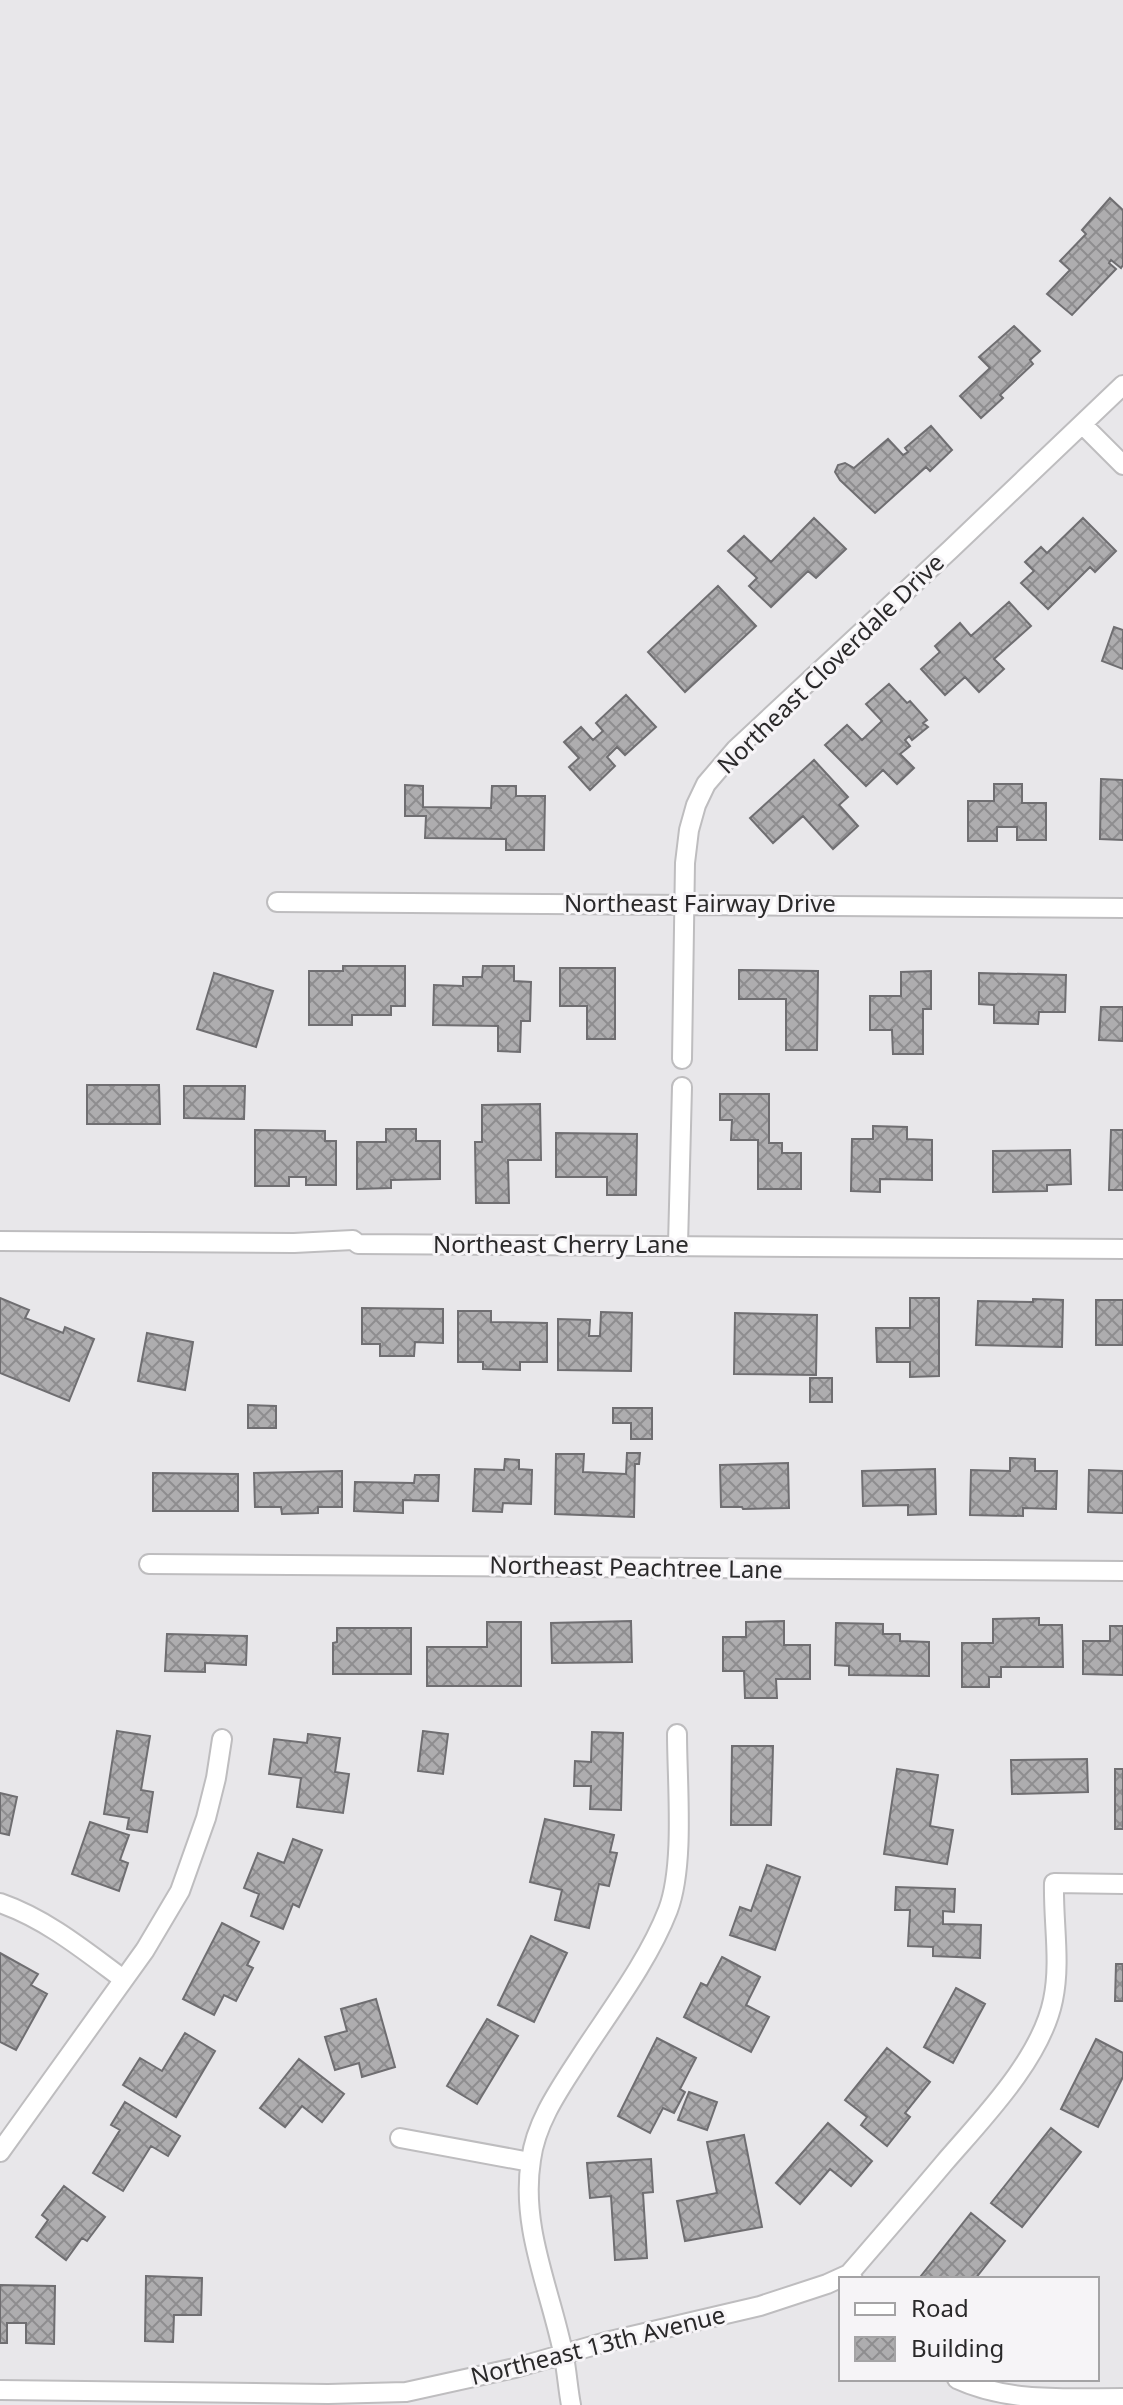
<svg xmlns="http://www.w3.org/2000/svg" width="1123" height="2405" font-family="'Noto Sans',sans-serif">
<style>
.building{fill:url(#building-cross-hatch);stroke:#6f6e71;stroke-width:2}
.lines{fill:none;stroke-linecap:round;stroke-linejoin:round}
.street-casing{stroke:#bebdbf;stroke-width:22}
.street{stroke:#fff;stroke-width:18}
.labels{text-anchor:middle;stroke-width:6;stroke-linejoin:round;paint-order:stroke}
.street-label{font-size:24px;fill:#2a292a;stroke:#f6f4f7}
</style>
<defs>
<pattern id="building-cross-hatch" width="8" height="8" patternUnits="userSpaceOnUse" patternTransform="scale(2)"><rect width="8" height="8" fill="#aeadaf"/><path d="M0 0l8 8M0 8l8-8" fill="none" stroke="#8e8d8f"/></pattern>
</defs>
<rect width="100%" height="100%" fill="#e8e7ea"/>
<path class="building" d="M 1110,198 L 1123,210 L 1123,265 L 1121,268 L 1111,260 L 1109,263 L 1116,269 L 1072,315 L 1047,294 L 1070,270 L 1060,261 L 1086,234 L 1082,230 Z
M 1014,326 L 1040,351 L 1030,360 L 1033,364 L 1000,395 L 1003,398 L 981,418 L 960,396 L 990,368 L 979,357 Z
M 931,426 L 952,450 L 930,471 L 926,467 L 875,513 L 840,480 L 835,472 L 838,465 L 845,463 L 854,468 L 888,439 L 903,455 L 908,452 L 905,448 Z
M 814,518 L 846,549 L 816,578 L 808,571 L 771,607 L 749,586 L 757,578 L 728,551 L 744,536 L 771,562 Z
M 1083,518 L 1116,551 L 1095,572 L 1090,567 L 1048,609 L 1021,583 L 1034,571 L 1025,562 L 1041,547 L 1047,553 Z
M 718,586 L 756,626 L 685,692 L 648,652 Z
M 1009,602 L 1031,626 L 994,659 L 1004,669 L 979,692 L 965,677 L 945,695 L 921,669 L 940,652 L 935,646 L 960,623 L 971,636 Z
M 1114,627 L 1123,630 L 1123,669 L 1102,661 Z
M 889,684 L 907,703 L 910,701 L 927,720 L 923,723 L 928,727 L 912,740 L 909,736 L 905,740 L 910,746 L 900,754 L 914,768 L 897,784 L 883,770 L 866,786 L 825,745 L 847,725 L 862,740 L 882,721 L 866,704 Z
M 626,695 L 656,727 L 625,755 L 617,747 L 607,757 L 615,766 L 590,790 L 569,767 L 579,758 L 564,742 L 581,727 L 593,740 L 603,731 L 596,723 Z
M 814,760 L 848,797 L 839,805 L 858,826 L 833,849 L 803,816 L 773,843 L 750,818 Z
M 1101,779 L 1123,780 L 1123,840 L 1100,839 Z
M 994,784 L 1022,784 L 1022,803 L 1046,803 L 1046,840 L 1017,840 L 1017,827 L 997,827 L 997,841 L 968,841 L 968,801 L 994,801 Z
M 405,785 L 423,786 L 423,807 L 491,808 L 492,786 L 516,786 L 516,796 L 545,796 L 544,850 L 506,850 L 506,839 L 425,838 L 426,816 L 405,816 Z
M 343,966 L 405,966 L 405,1006 L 391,1006 L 391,1015 L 352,1015 L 352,1025 L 309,1025 L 309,971 L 343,971 Z
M 483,966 L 514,966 L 514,981 L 531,982 L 530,1021 L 521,1021 L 520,1052 L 498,1051 L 498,1026 L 433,1025 L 434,985 L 463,986 L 463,977 L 482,977 Z
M 560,968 L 615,968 L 615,1039 L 587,1039 L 587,1006 L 560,1006 Z
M 739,970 L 818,971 L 817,1050 L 786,1050 L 786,999 L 739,999 Z
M 931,971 L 931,1009 L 923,1009 L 923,1054 L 893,1054 L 892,1030 L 870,1030 L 870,996 L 901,996 L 901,972 Z
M 214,973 L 273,991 L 256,1047 L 197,1029 Z
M 979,973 L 1066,975 L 1065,1012 L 1039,1012 L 1038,1024 L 994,1023 L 994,1005 L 979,1004 Z
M 1101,1007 L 1123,1007 L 1123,1041 L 1099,1040 Z
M 87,1085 L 159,1085 L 160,1124 L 87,1124 Z
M 184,1086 L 245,1086 L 244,1119 L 184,1118 Z
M 720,1094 L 769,1094 L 769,1143 L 782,1143 L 782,1153 L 801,1153 L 801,1189 L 758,1189 L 758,1140 L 731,1140 L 732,1120 L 720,1120 Z
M 540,1104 L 541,1160 L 508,1160 L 509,1203 L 476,1203 L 475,1142 L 482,1142 L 482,1105 Z
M 873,1126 L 907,1127 L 907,1139 L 932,1140 L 932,1180 L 880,1179 L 880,1192 L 851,1191 L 852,1139 L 873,1139 Z
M 386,1129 L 416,1129 L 416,1141 L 440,1141 L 440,1179 L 391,1180 L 391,1188 L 357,1189 L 357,1142 L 386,1142 Z
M 255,1130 L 325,1131 L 325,1141 L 336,1141 L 336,1185 L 306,1185 L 306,1177 L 289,1177 L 289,1186 L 255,1186 Z
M 1111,1130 L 1123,1130 L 1123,1190 L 1109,1190 Z
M 556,1133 L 637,1134 L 636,1195 L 607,1195 L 607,1177 L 556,1177 Z
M 1070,1150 L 1071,1184 L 1047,1185 L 1047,1191 L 993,1192 L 993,1151 Z
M 0,1298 L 29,1310 L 25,1318 L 63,1333 L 65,1327 L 94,1339 L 69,1401 L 0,1373 Z
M 910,1298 L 939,1298 L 939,1376 L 910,1377 L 910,1362 L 877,1362 L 876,1328 L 910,1328 Z
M 1033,1299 L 1063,1300 L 1062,1347 L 976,1345 L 978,1301 L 1033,1302 Z
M 1096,1300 L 1123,1300 L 1123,1345 L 1096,1345 Z
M 362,1308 L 443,1309 L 443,1343 L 415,1342 L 414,1356 L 380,1356 L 380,1344 L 362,1344 Z
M 458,1311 L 491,1311 L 491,1322 L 547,1323 L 547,1362 L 520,1362 L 520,1370 L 483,1369 L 483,1362 L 458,1362 Z
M 601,1312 L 632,1313 L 631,1371 L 558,1370 L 558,1319 L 590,1320 L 589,1336 L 600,1336 Z
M 735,1313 L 817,1315 L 816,1375 L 734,1374 Z
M 147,1333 L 193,1342 L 185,1390 L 138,1381 Z
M 810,1378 L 832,1378 L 832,1402 L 810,1402 Z
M 248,1405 L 276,1406 L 276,1428 L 248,1428 Z
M 613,1408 L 652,1408 L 652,1439 L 631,1439 L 631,1423 L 613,1423 Z
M 627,1453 L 640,1453 L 639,1464 L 635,1464 L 634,1517 L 555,1514 L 556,1454 L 584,1454 L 583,1472 L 626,1474 Z
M 1010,1458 L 1035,1459 L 1035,1471 L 1057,1471 L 1056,1509 L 1023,1508 L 1023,1516 L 970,1515 L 971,1470 L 1010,1471 Z
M 505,1459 L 519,1460 L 519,1469 L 532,1470 L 531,1504 L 503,1503 L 502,1512 L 473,1511 L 475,1469 L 504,1470 Z
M 788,1463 L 789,1508 L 743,1509 L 742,1507 L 721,1507 L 720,1465 Z
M 935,1469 L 936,1514 L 908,1515 L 908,1505 L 863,1506 L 862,1471 Z
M 1089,1470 L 1123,1471 L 1123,1513 L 1088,1512 Z
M 342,1471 L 342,1507 L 318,1507 L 318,1513 L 282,1514 L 281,1507 L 255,1507 L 254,1473 Z
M 153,1473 L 238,1474 L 238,1511 L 153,1511 Z
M 415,1475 L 439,1475 L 438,1501 L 403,1500 L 403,1513 L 354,1511 L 355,1482 L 414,1483 Z
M 1039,1618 L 1039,1625 L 1062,1625 L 1063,1667 L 1001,1667 L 1001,1677 L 989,1677 L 989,1687 L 962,1687 L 962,1643 L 993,1643 L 993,1619 Z
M 631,1621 L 632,1662 L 552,1663 L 551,1623 Z
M 784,1621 L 784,1645 L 810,1645 L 810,1679 L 776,1679 L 777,1698 L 745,1698 L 744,1671 L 723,1671 L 723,1637 L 746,1637 L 746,1622 Z
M 487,1622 L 521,1622 L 521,1686 L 427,1686 L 427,1647 L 487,1647 Z
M 836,1623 L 883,1624 L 883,1634 L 900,1634 L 900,1641 L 929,1642 L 929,1676 L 849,1675 L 849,1666 L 835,1665 Z
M 1110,1626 L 1123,1626 L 1123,1675 L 1083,1674 L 1083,1641 L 1110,1641 Z
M 337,1628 L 411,1628 L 411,1674 L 333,1674 L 333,1643 L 337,1642 Z
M 167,1634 L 247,1636 L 246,1665 L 205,1663 L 205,1672 L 165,1671 Z
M 117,1731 L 150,1736 L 141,1790 L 153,1792 L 147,1832 L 127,1829 L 129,1818 L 104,1814 Z
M 423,1731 L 448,1734 L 443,1774 L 418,1771 Z
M 592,1732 L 623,1733 L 621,1810 L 590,1809 L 591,1786 L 574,1786 L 575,1761 L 591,1762 Z
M 308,1734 L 340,1738 L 335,1772 L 349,1774 L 343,1813 L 297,1807 L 301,1778 L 269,1774 L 274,1739 L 307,1743 Z
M 732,1746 L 773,1746 L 771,1825 L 731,1825 Z
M 1087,1759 L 1088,1792 L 1012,1794 L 1011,1760 Z
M 897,1769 L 938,1775 L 930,1826 L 953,1830 L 947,1864 L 884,1854 Z
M 1115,1769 L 1123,1769 L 1123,1829 L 1115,1829 Z
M 0,1793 L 17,1797 L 9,1835 L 0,1833 Z
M 545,1819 L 614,1835 L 610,1852 L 617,1853 L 609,1886 L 599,1884 L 589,1928 L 555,1920 L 562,1890 L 530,1882 Z
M 90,1822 L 129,1835 L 120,1860 L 128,1863 L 119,1891 L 72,1874 Z
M 293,1839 L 322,1850 L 299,1907 L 293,1904 L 283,1929 L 251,1916 L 259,1894 L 244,1888 L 258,1853 L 284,1863 Z
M 767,1865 L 800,1877 L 775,1950 L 730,1935 L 740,1907 L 751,1911 Z
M 896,1887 L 955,1889 L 954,1912 L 943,1911 L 943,1924 L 981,1925 L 980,1958 L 933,1956 L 933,1947 L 908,1946 L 910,1910 L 895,1910 Z
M 222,1923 L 259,1942 L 247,1965 L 253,1968 L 236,2001 L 224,1995 L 214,2015 L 183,1999 Z
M 531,1936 L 567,1953 L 534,2022 L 498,2005 Z
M 0,1953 L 38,1974 L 31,1985 L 47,1994 L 16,2050 L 0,2042 Z
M 722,1957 L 760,1977 L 746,2005 L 769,2017 L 751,2052 L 684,2017 L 701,1983 L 707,1986 Z
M 1116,1964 L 1123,1964 L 1123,2001 L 1115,2001 Z
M 956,1988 L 985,2004 L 953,2063 L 924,2047 Z
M 376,1999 L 395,2067 L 362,2077 L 359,2063 L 335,2070 L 325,2037 L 347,2031 L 341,2009 Z
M 487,2019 L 518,2036 L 477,2104 L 447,2086 Z
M 185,2033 L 215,2051 L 176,2117 L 123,2085 L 140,2058 L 162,2071 Z
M 657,2038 L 696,2058 L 680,2089 L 685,2092 L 674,2113 L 663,2108 L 650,2133 L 618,2116 Z
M 1096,2039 L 1123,2053 L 1123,2077 L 1098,2127 L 1061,2109 Z
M 887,2048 L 930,2082 L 905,2113 L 910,2117 L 887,2146 L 861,2125 L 867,2117 L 845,2100 Z
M 299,2059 L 344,2094 L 322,2122 L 302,2106 L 285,2127 L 260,2108 Z
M 689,2092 L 717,2102 L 707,2130 L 678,2120 Z
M 125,2102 L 180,2136 L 168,2156 L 151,2146 L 123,2191 L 93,2173 L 120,2130 L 111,2125 Z
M 828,2123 L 872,2161 L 851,2186 L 830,2169 L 800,2204 L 776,2183 Z
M 1051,2128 L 1081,2152 L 1022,2227 L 991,2203 Z
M 744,2135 L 762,2227 L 685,2241 L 677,2201 L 717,2193 L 707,2142 Z
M 651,2159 L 653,2192 L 643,2193 L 647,2258 L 615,2260 L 611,2196 L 590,2198 L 587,2163 Z
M 64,2186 L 105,2217 L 87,2241 L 82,2238 L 66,2260 L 36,2237 L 48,2220 L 42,2215 Z
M 971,2213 L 1005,2241 L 975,2279 L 926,2279 L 921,2276 Z
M 146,2276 L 202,2278 L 201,2315 L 174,2315 L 173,2342 L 145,2341 Z
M 0,2285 L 55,2286 L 54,2344 L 26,2343 L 26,2323 L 7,2323 L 7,2343 L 0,2343 Z"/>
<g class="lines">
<g class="street-casing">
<path id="street" d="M 1082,424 L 1123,465
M 277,902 L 1123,908
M 682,1059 L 685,863 L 689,830 L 696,805 L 706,784 L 736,749 L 951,549 L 1123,385
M 0,1241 L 294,1243 L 353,1240 L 358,1244 L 1123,1249
M 678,1245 L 682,1087
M 149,1564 L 1123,1571
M 0,1903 C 46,1919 84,1950 123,1979
M 400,2138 L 530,2162
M 0,2152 L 145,1950 L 180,1891 L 206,1818 L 216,1778 L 222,1739
M 849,2274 C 881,2237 913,2200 945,2162 C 983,2118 1041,2059 1053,2000 C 1061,1962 1053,1922 1054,1883 L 1123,1884
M 957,2379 C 1009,2403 1067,2398 1123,2398
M 0,2390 L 328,2394 L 406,2392 L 515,2368 L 606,2342 L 760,2306 L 827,2284 L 849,2274 L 853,2279
M 571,2405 C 568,2389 567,2373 564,2357 C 551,2291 520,2228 531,2160 C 536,2120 563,2084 584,2051 C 613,2007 649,1959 668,1910 C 685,1865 677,1783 677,1734"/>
</g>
<use href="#street" class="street"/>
</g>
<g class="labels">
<g class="street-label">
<text transform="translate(831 664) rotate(-44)" y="8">Northeast Cloverdale Drive</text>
<text x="700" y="912">Northeast Fairway Drive</text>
<text x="561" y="1253">Northeast Cherry Lane</text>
<text transform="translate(636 1568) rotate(1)" y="8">Northeast Peachtree Lane</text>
<text transform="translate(598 2346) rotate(-14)" y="8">Northeast 13th Avenue</text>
</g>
</g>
<rect x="839" y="2277" width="260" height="104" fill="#f6f4f7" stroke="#a4a3a5" stroke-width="2"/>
<rect x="855" y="2303" width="40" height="12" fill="#ffffff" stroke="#a4a3a5" stroke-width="2"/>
<text x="911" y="2317" font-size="24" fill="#2a292a">Road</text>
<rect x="855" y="2337" width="40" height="24" fill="url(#building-cross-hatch)" stroke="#a4a3a5" stroke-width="2"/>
<text x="911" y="2357" font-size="24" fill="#2a292a">Building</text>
</svg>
